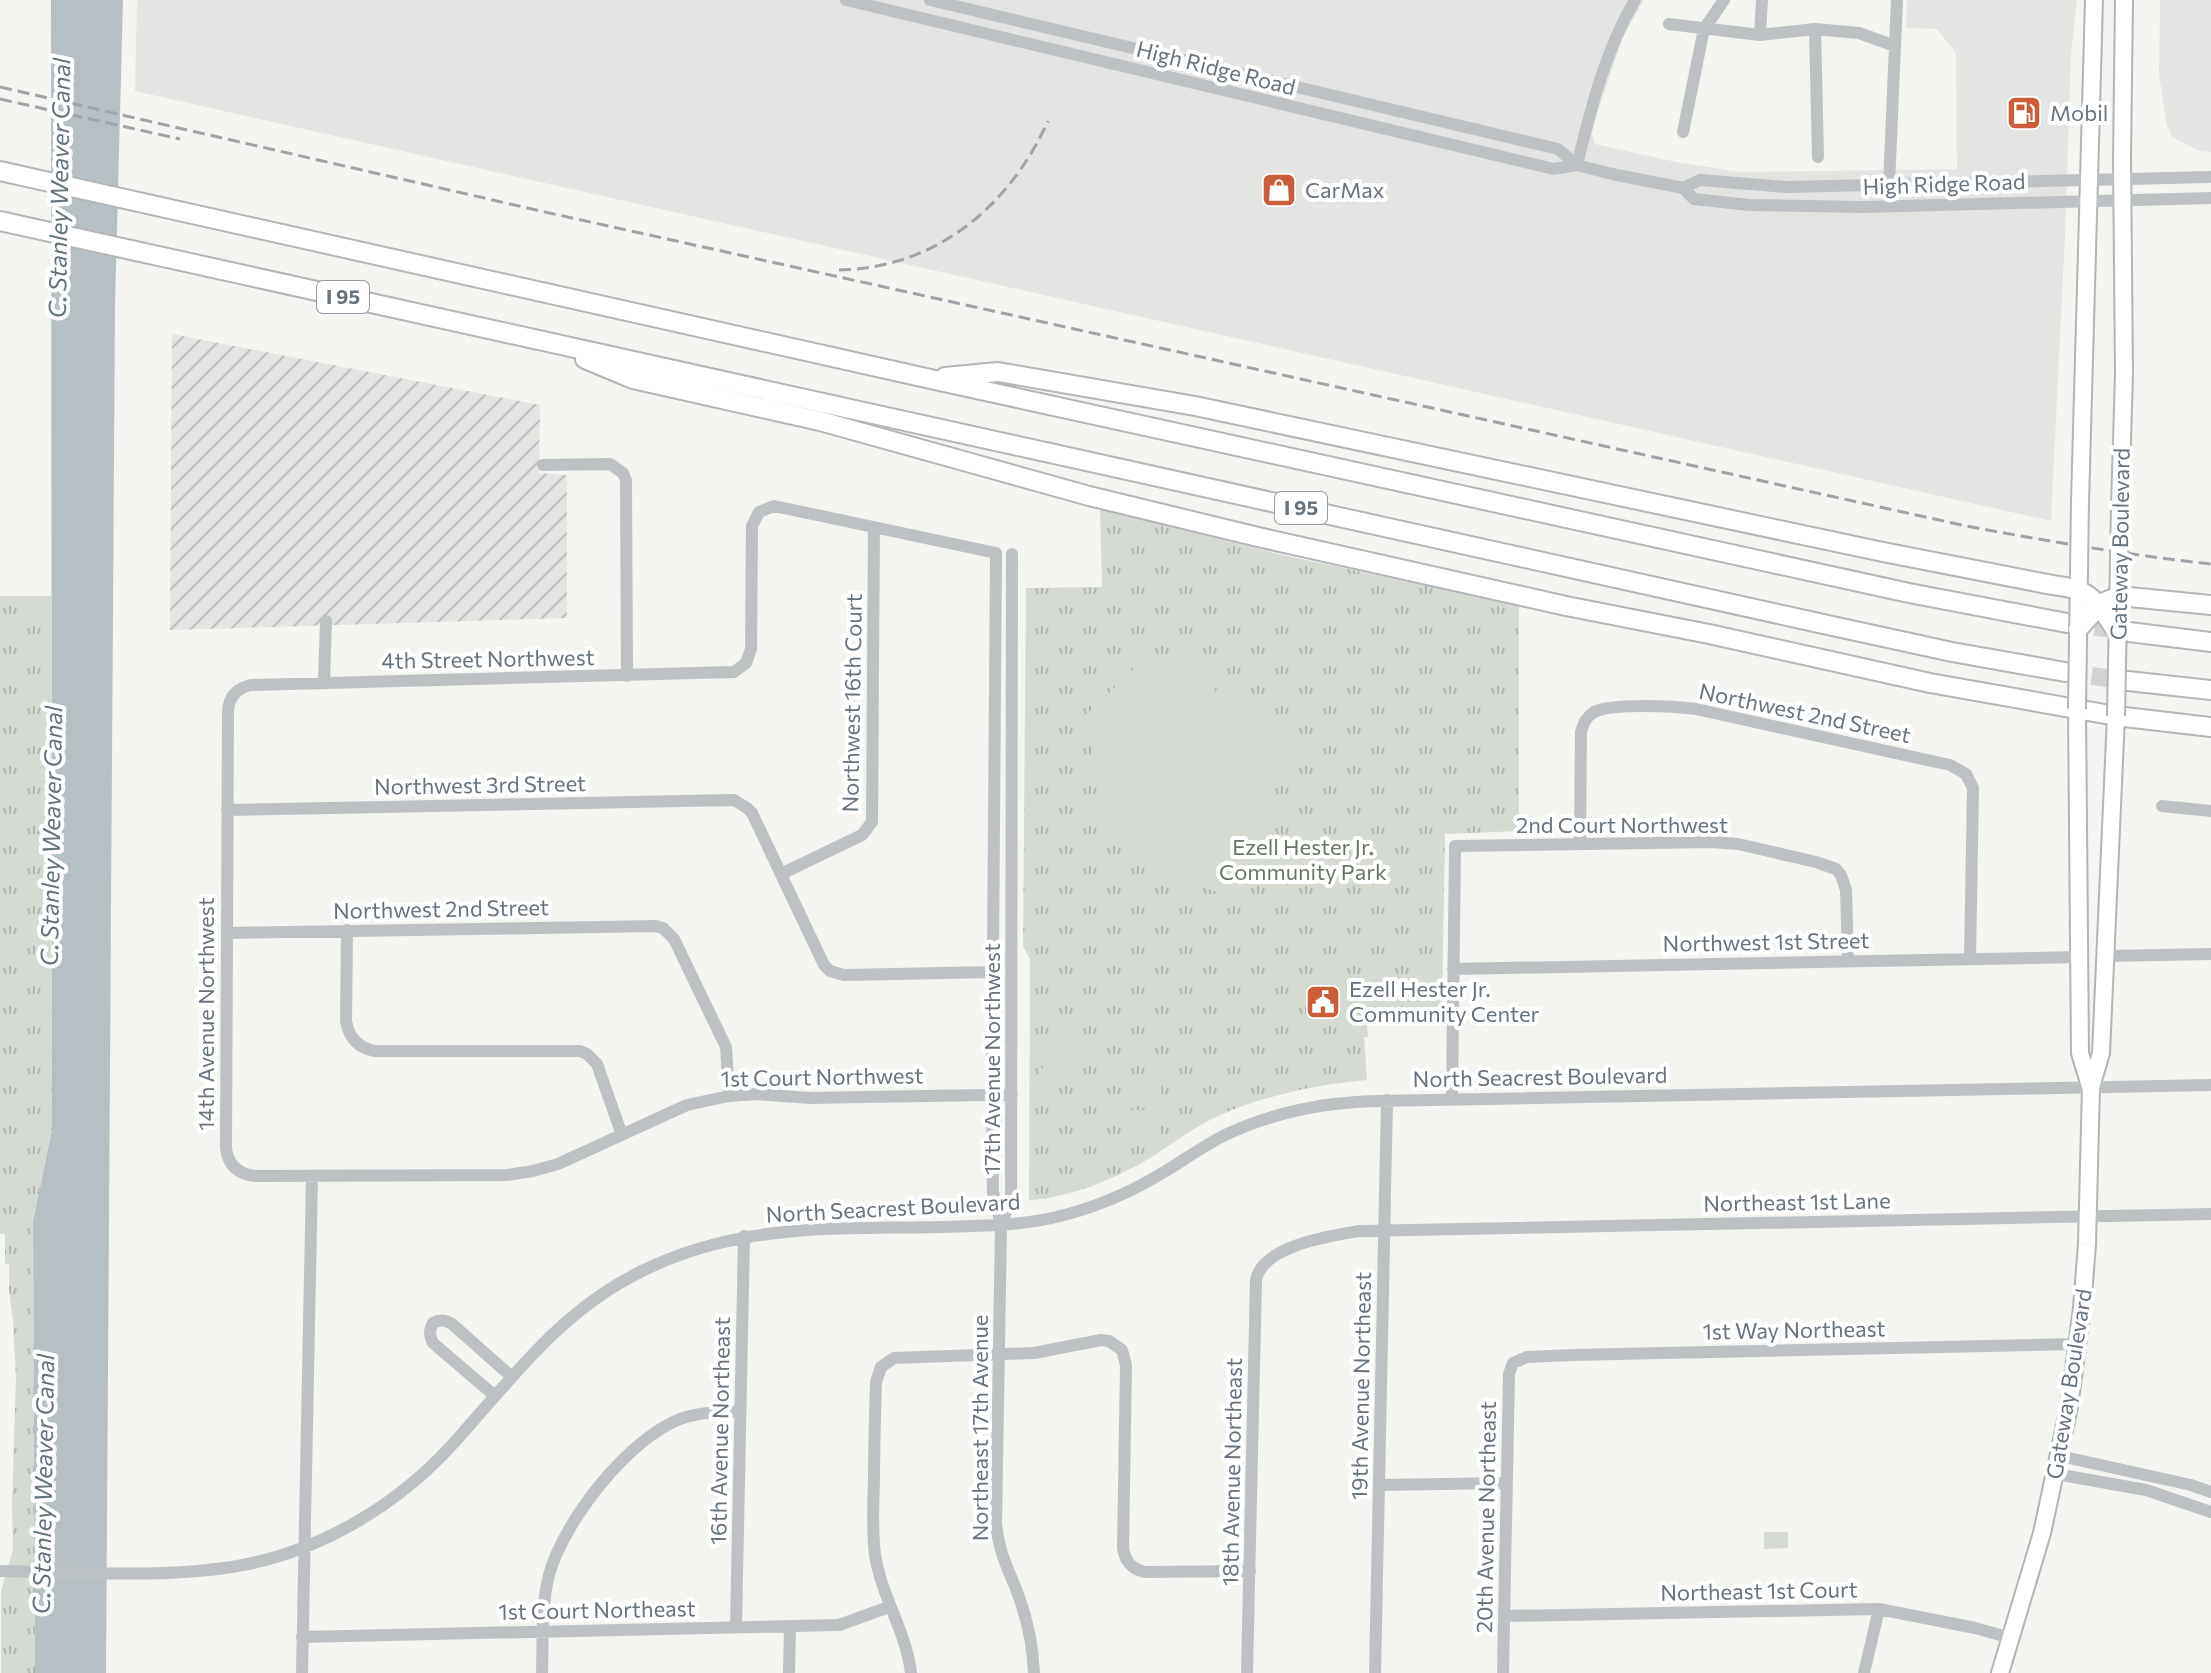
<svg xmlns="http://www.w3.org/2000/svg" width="2211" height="1673" font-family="Commissioner,sans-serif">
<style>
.built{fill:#e4e5e3}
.industrial{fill:url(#industrial-furrows)}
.grass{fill:url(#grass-tufts)}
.garden{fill:#d5dad2}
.water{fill:#b6c0c4}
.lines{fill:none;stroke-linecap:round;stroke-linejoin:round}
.highway-tunnel{stroke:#d1d4d3;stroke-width:18;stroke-dasharray:18 9;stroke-linecap:butt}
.major-casing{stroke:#b1b5b7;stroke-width:20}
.highway-casing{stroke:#b3b5b8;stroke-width:22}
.minor{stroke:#bec1c3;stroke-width:12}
.major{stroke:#fff;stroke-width:16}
.highway{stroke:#fff;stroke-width:18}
.rail{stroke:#9fa4a8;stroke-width:3;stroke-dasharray:12 6;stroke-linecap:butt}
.major-bridge-casing{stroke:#b1b5b7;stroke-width:20;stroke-linecap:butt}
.highway-bridge-casing{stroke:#b3b5b8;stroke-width:22;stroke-linecap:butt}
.major-bridge{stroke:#fff;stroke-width:16}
.highway-bridge{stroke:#fff;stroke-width:18}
.labels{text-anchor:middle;stroke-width:8;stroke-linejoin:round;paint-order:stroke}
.shield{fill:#fff;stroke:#959da4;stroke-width:2}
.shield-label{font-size:20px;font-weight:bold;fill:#67737d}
.street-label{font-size:22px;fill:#67737d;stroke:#fff}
.poi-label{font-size:22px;fill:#67737d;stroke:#fff;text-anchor:start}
.park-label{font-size:22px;fill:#687664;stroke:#fff}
.water-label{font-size:24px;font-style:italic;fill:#63737b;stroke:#fff}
</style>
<defs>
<pattern id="industrial-furrows" width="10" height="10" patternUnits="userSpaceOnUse" patternTransform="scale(2)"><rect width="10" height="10" fill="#e4e5e3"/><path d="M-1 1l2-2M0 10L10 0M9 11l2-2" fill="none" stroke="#bdbebd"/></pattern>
<pattern id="grass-tufts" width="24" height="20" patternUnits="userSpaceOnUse" patternTransform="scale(2)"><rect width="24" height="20" fill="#d5dad2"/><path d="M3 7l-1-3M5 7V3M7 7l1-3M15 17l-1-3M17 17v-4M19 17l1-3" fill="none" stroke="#b1b5b0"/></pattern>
</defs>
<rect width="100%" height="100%" fill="#f4f4f0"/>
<path class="built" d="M 137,0 L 1644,0 L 1623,37 L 1598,111 L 1592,133 L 1595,144 L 1676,162 L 1740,172 L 1957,169 L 1956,53 L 1937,29 L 1906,28 L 1907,0 L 2077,0 L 2071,55 L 2065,235 L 2051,521 L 135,91 Z
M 2160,0 L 2211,0 L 2211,152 L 2200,151 L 2172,137 L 2167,126 L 2159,75 Z"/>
<path class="industrial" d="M 172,334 L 540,405 L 539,473 L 567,475 L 567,618 L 170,630 Z"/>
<path class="grass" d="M 1100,509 L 1282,555 L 1519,605 L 1519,831 L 1445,834 L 1442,1009 L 1366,1012 L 1368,1037 L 1364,1037 L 1367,1080 C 1315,1085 1266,1095 1218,1116 C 1194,1127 1172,1144 1150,1158 C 1114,1179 1070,1198 1029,1200 L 1030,959 L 1023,946 L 1026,588 L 1102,587 Z
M 0,596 L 51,596 L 52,1130 L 33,1221 L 35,1673 L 1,1673 L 1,1592 L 13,1549 L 12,1504 L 16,1378 L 13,1321 L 9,1289 L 9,1264 L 5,1264 L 5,1234 L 0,1234 Z"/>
<path class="garden" d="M 1172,654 L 1198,660 L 1220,700 L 1289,727 L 1294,741 L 1272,795 L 1238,897 C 1195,886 1138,873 1115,831 C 1097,799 1093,751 1085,716 L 1145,658 Z
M 1041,1042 L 1079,1042 L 1079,1059 L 1041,1059 Z
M 1079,1068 L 1079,1085 L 1041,1085 L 1041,1068 Z
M 1161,1078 L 1162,1103 L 1123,1103 L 1123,1079 Z
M 1122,1110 L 1161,1110 L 1161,1134 L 1122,1134 Z
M 1764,1532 L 1788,1532 L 1788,1548 L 1764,1549 Z"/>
<path class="water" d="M 51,0 L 123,0 L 115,304 L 106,1673 L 35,1673 L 33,1221 L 52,1130 Z"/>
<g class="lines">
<path class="highway-tunnel" d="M 2068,623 L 2126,631
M 2065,672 L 2128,681"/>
<g class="major-casing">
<path id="major" d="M 2080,502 L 2094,0
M 2120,508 L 2124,373 L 2122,158 L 2124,0
M 2077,709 L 2080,1053 L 2090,1086
M 2000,1673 L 2042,1533 L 2069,1407 L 2082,1308 L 2087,1244 L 2091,1087 L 2101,1053 L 2116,716"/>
</g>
<g class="highway-casing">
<path id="highway" d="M 0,171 L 926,378 L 1909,593 L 2067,623
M 0,221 L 1837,627 L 1952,652 L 2065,672
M 585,359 L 633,379 L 820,421 L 1089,496 L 1258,537 L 1566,606 L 1709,634 L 1930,683 L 2116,716 L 2211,727
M 945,377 L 998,372 L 1195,406 L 1883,552 L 2042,583
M 2119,596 L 2211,605
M 2129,632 L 2211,642
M 2128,681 L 2211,690"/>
</g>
<path class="minor" d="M 846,0 L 1554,169 L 1577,165
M 930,0 L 1558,149 L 1577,165 L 1612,174 L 1683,188 L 1694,199 L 1749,205 L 1864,207 L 2211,198
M 1669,24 L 1760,35 L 1815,29 L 1859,33 L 1895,46
M 1815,29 L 1818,157
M 1760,35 L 1762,0
M 1683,132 L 1704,29 L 1724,0
M 1577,165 C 1591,108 1605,51 1635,0
M 1889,185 L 1897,0
M 1683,188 L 1700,180 L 1786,187 L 2211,177
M 543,465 L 610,464 L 623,473 L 626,480 L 627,676
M 324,683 L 326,621
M 2162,806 L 2211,811
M 227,810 L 734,800 L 747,808 L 752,813 L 824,965 L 830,971 L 844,975 L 994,972
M 1580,843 L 1581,732 C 1583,723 1586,717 1594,712 C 1613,703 1674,706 1696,709 L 1950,765 L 1966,774 L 1973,788 L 1970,958
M 781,874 L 862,835 L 872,822 L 874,527
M 347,930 L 346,1021 C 349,1038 358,1048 375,1051 L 580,1051 L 587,1054 L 597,1064 L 622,1135
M 227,933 L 656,926 L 663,928 L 674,939 L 726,1047 L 729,1096
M 2105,956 L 2211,954
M 1453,969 L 2080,957
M 1012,1095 L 984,1095 L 810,1098 L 756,1094 L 729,1096 L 687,1105 L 558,1164 L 533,1171 L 507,1175 L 255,1176 C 238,1174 228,1165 226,1148 L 228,711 C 229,696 237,688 251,685 L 734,672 L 746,663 L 751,649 L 752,526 L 759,512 L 774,506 L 996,553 L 992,1095 L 993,1192 L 1001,1225 L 996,1524 C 999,1554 1009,1570 1019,1597 C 1028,1622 1033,1647 1034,1673
M 1452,1099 L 1455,846 L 1712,842 L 1738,844 L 1816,862 L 1836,869 L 1841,875 L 1846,890 L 1848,960
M 1001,1225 L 1011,1199 L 1012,554
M 495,1396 L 433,1343 C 429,1335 429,1331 433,1323 C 440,1319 445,1320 452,1324 L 512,1377
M 2060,1456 L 2191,1485 L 2211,1492
M 2056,1474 L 2146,1490 L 2211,1512
M 1380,1485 L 1506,1483
M 0,1571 C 77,1572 169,1579 243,1565 C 322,1550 397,1505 451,1446 C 511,1380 559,1312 640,1272 C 738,1223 833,1229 938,1227 C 977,1226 1015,1226 1052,1218 C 1092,1209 1130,1193 1164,1172 C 1184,1160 1202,1147 1223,1136 C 1271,1113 1324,1102 1378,1101 L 2211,1085
M 1504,1616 L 1879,1609 L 1975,1628 L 2011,1638
M 736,1627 L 744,1236
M 302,1637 L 839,1625 L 889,1607
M 302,1673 L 312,1176
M 542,1673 C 543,1640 541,1607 549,1575 C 564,1521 627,1440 680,1419 C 699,1412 720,1411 740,1412
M 789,1673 L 790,1626
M 911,1673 C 906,1631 882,1598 875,1555 C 872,1531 873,1505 874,1481 C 874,1448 875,1415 876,1382 L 881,1367 L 894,1358 L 1034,1353 L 1101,1340 L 1109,1341 L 1122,1350 L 1126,1365 L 1123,1548 C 1125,1561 1131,1569 1145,1572 L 1250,1571
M 1247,1673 L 1256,1280 C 1262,1246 1330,1236 1359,1231 L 2211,1214
M 1375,1673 L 1387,1100
M 1503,1673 L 1509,1374 L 1513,1363 L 1527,1357 L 1572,1355 L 2078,1344
M 1864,1673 L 1879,1609"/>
<use href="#major" class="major"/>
<use href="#highway" class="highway"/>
<path class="rail" d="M 0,87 L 545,212 L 1966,526 C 2047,541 2128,555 2211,564
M 0,99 L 180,139
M 839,270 C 936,268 1009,207 1048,121"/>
<g class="major-bridge-casing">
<path id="major-bridge" d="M 2077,709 L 2080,502
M 2116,716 L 2120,508"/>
</g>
<g class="highway-bridge-casing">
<path id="highway-bridge" d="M 2042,583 C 2054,586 2069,586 2080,591 C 2097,598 2107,618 2118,633
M 2078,629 L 2102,603 L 2119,596"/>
</g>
<use href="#major-bridge" class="major-bridge"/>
<use href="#highway-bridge" class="highway-bridge"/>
</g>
<defs>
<g id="fuel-square" transform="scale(1.8)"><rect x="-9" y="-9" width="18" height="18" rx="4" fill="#cb5e39" stroke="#fff"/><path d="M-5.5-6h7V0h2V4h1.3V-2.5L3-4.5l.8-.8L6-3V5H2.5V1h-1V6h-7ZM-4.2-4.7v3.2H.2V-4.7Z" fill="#fff"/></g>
<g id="shop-square" transform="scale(1.8)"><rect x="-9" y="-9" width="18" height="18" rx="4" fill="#cb5e39" stroke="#fff"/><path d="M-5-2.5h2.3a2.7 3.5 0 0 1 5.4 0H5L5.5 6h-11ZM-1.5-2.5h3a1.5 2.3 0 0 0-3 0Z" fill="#fff"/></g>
<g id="civic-square" transform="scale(1.8)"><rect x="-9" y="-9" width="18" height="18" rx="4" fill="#cb5e39" stroke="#fff"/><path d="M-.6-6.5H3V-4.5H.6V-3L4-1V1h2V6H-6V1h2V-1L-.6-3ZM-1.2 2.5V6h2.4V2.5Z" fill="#fff"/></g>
</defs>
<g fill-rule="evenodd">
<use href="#fuel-square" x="2024" y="113"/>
<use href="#shop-square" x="1279" y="190"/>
<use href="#civic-square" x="1323" y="1002"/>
</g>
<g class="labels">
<g class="shield">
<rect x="317" y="281" width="52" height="32" rx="6"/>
<rect x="1275" y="492" width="52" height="32" rx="6"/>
</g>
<g class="shield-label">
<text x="343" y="304">I 95</text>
<text x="1301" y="515">I 95</text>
</g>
<g class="street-label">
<text transform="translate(1216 68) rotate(14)" y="8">High Ridge Road</text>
<text transform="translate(1944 184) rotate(-2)" y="8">High Ridge Road</text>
<text transform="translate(2120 544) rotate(-89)" y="8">Gateway Boulevard</text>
<text transform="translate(488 659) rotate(-1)" y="8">4th Street Northwest</text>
<text transform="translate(852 703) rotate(-89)" y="8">Northwest 16th Court</text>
<text transform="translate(1805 713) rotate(12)" y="8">Northwest 2nd Street</text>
<text transform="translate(480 785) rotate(-1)" y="8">Northwest 3rd Street</text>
<text x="1622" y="833">2nd Court Northwest</text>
<text transform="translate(441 909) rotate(-1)" y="8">Northwest 2nd Street</text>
<text transform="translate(1766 942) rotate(-1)" y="8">Northwest 1st Street</text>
<text transform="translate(206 1014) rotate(-90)" y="8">14th Avenue Northwest</text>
<text transform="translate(992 1059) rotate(-90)" y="8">17th Avenue Northwest</text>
<text transform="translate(822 1077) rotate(-1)" y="8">1st Court Northwest</text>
<text transform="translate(1540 1077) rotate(-1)" y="8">North Seacrest Boulevard</text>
<text transform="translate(1797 1202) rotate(-1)" y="8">Northeast 1st Lane</text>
<text transform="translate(893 1208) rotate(-3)" y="8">North Seacrest Boulevard</text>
<text transform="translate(1794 1330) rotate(-1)" y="8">1st Way Northeast</text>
<text transform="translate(2069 1384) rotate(-81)" y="8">Gateway Boulevard</text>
<text transform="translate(1361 1386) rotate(-89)" y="8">19th Avenue Northeast</text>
<text transform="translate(980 1428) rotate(-90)" y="8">Northeast 17th Avenue</text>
<text transform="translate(720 1431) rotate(-89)" y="8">16th Avenue Northeast</text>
<text transform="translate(1232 1472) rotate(-89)" y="8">18th Avenue Northeast</text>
<text transform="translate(1486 1517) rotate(-89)" y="8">20th Avenue Northeast</text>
<text transform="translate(1759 1591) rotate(-1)" y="8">Northeast 1st Court</text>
<text transform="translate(597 1610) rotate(-1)" y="8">1st Court Northeast</text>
</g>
<g class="poi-label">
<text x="2050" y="121">Mobil</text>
<text x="1305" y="198">CarMax</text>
<text x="1349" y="997">Ezell Hester Jr.<tspan x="1349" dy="25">Community Center</tspan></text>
</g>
<g class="park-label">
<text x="1303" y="855">Ezell Hester Jr.<tspan x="1303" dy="25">Community Park</tspan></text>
</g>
<g class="water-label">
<text transform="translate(60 188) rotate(-89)" y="8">C. Stanley Weaver Canal</text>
<text transform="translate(52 836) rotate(-89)" y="8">C. Stanley Weaver Canal</text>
<text transform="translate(44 1484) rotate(-89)" y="8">C. Stanley Weaver Canal</text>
</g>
</g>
</svg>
